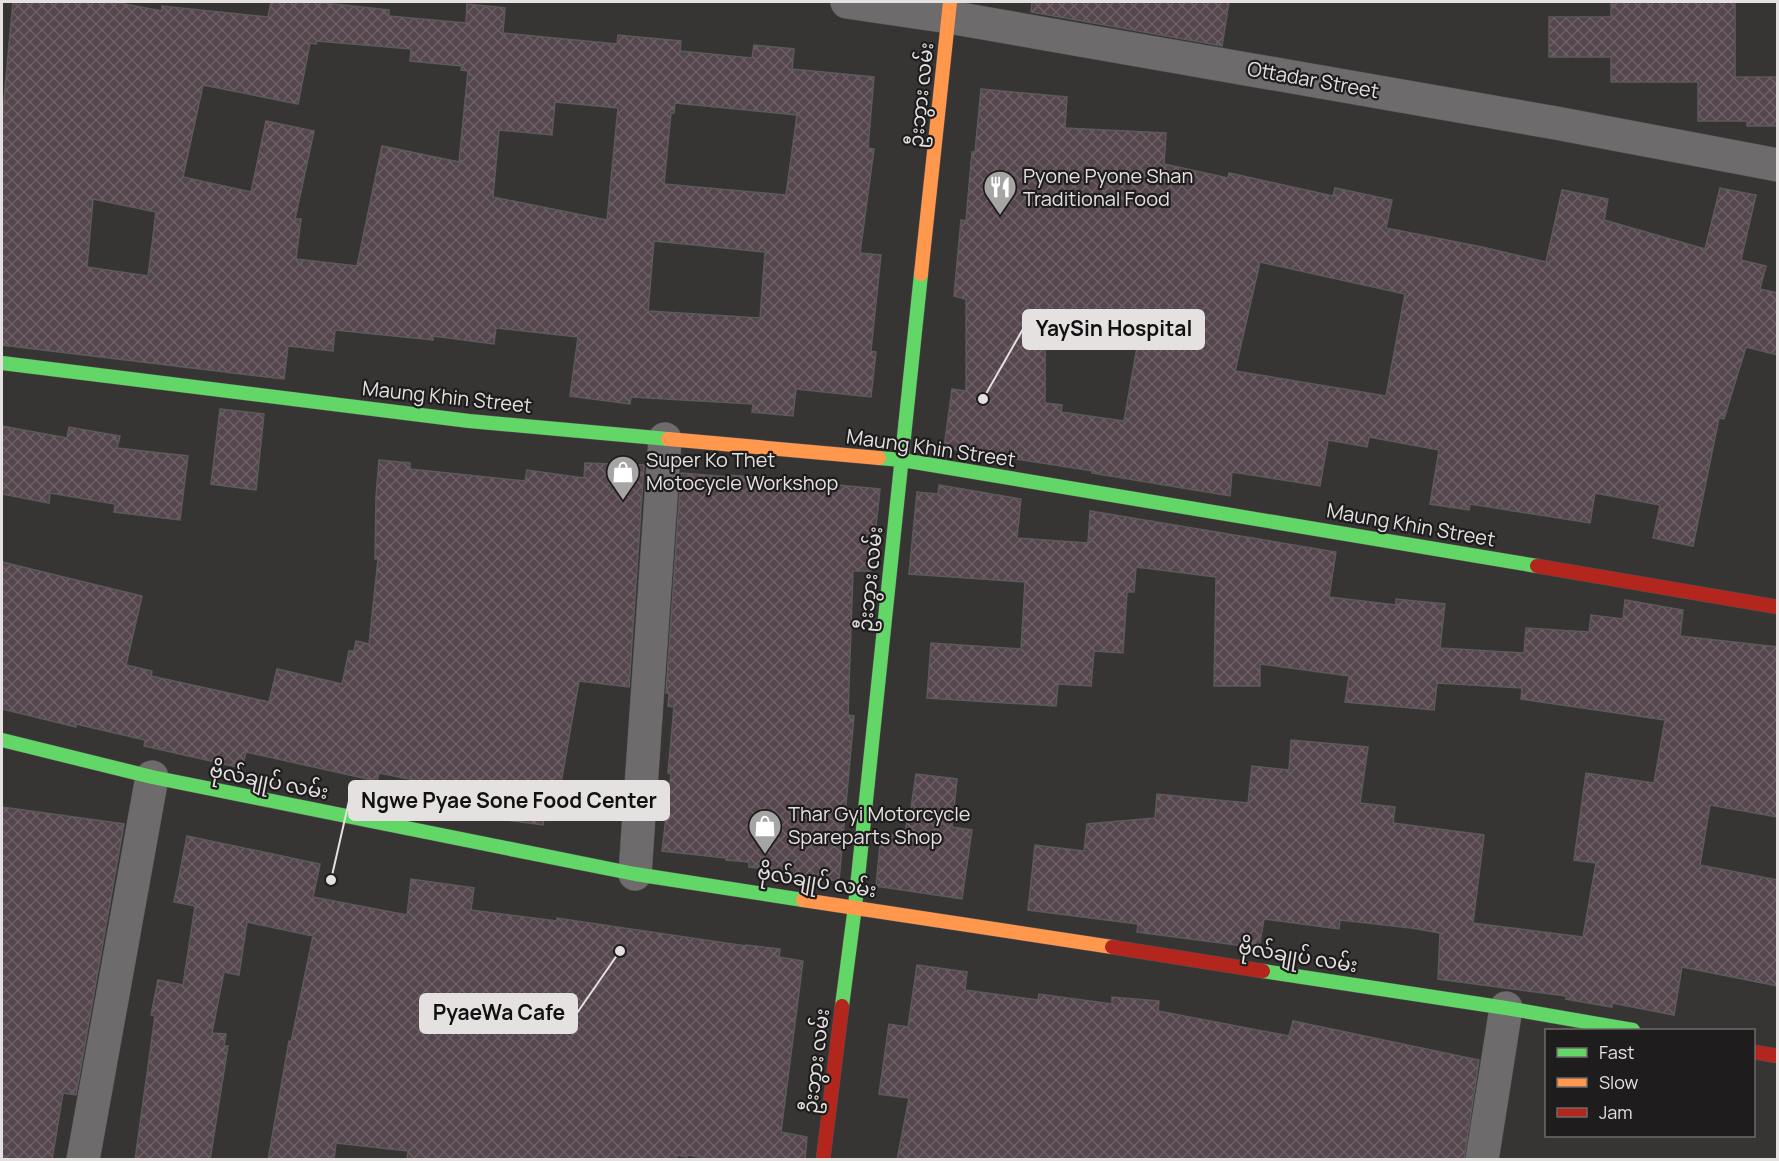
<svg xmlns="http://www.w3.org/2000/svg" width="1779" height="1161" font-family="Manrope,'Noto Sans Myanmar',sans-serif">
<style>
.building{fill:url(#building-cross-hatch);stroke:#5c5a5a;stroke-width:1.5;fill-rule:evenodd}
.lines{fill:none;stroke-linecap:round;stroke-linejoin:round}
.street-casing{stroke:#525050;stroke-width:34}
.fast-casing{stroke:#525050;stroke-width:15}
.slow-casing{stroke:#525050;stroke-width:15}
.jam-casing{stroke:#525050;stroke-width:15}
.street{stroke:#6d6b6b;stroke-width:33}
.fast{stroke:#63d668;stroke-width:14}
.slow{stroke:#ff974d;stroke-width:14}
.jam{stroke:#b3261e;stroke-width:14}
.labels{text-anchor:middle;stroke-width:4.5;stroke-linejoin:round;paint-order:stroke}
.street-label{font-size:20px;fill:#e4e1e0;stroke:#1e1c1c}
.poi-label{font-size:20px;fill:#e4e1e0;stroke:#1e1c1c;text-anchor:start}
.leader{fill:none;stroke:#e4e1e0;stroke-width:2}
.callout-dot{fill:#e4e1e0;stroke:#1e1c1c;stroke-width:2}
.callout{fill:#e4e1e0;stroke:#e4e1e0;stroke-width:2}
.callout-label{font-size:21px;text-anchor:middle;font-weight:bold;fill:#111}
</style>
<defs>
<pattern id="building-cross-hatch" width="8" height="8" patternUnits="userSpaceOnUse" patternTransform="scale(1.5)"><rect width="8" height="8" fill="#54464c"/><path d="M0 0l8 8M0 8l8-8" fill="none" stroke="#6c6066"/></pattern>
</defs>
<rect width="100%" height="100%" fill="#373434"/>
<path class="building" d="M 13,2 L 114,2 L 162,11 L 162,6 L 268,17 L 271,2 L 325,2 L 324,3 L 389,10 L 389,16 L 466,23 L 467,4 L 505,8 L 503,33 L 617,44 L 618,35 L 681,41 L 680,51 L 752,58 L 754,45 L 794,49 L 792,69 L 874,77 L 868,148 L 874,149 L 860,253 L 881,255 L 871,351 L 876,352 L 871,397 L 796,389 L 793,416 L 752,412 L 753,404 L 631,397 L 630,404 L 570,396 L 578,337 L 496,328 L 494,344 L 433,336 L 433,340 L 335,330 L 333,351 L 288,346 L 284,379 L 2,345 L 2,110 L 3,110 ZM 317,41 L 411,49 L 410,61 L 462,66 L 461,70 L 468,71 L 459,162 L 382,146 L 357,266 L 296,259 L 301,219 L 295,219 L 314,131 L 266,121 L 251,192 L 183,177 L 203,85 L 298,104 L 310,43 L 316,44 ZM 555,102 L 618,108 L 607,220 L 493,197 L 499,130 L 552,135 ZM 675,103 L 797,115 L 786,195 L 664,184 L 671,113 L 674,113 ZM 93,199 L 156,212 L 148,276 L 87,267 ZM 654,241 L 765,252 L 760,318 L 648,311 Z
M 1032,2 L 1229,2 L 1222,46 L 1031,12 Z
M 1611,2 L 1735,2 L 1735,77 L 1778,77 L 1778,126 L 1747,126 L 1747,121 L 1698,121 L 1698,82 L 1611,82 L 1611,57 L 1549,57 L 1549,17 L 1611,17 Z
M 981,89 L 1067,97 L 1065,128 L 1166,133 L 1164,164 L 1228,178 L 1229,173 L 1333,196 L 1335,188 L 1392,200 L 1386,228 L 1482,247 L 1546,262 L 1562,190 L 1608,199 L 1604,220 L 1705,249 L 1720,188 L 1756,195 L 1741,260 L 1766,266 L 1760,289 L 1778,293 L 1778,355 L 1746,347 L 1724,419 L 1719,418 L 1693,546 L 1653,538 L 1660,505 L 1595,493 L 1590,523 L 1470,504 L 1469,510 L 1430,504 L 1439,450 L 1369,437 L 1367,447 L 1328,440 L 1320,486 L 1232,472 L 1230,496 L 1092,473 L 1093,471 L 944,448 L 952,389 L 966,391 L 966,299 L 954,296 L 961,220 L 966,221 L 972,152 L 975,152 ZM 1260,262 L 1405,294 L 1386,396 L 1235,371 ZM 1045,316 L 1139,336 L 1124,421 L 1061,412 L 1062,405 L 1045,403 Z
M 220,409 L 264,414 L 256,490 L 211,484 Z
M 2,426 L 67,438 L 69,427 L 120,436 L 117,448 L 188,456 L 180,520 L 114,512 L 115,504 L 50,493 L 49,503 L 2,494 Z
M 379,460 L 410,463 L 410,469 L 525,481 L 527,470 L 584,478 L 585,463 L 644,465 L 629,687 L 579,681 L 561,783 L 548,782 L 543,825 L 498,819 L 500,801 L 474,798 L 474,792 L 379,773 L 377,781 L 246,752 L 242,768 L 144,746 L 145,740 L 76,724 L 76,727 L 2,709 L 2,562 L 142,596 L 126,665 L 152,671 L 151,676 L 269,702 L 277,669 L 342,684 L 349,651 L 354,651 L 356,641 L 369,644 L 378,559 L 375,559 L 376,497 Z
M 681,473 L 730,477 L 730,475 L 880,489 L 871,571 L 853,571 L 848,715 L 854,716 L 839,881 L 777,874 L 778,870 L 749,867 L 749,862 L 726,860 L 726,858 L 662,851 L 671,774 L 668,773 L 674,707 L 668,706 L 669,693 L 666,693 Z
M 939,485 L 1021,499 L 1017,538 L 1088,543 L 1090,511 L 1336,552 L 1329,597 L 1396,605 L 1396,599 L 1445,604 L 1440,648 L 1524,653 L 1526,628 L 1589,632 L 1591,615 L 1623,619 L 1625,600 L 1683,610 L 1680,636 L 1778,647 L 1778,817 L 1710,805 L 1700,865 L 1778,880 L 1778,986 L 1682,967 L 1674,1015 L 1612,1003 L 1612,1007 L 1566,999 L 1566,996 L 1438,979 L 1440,933 L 1411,928 L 1340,920 L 1339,929 L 1264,919 L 1259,948 L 1137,932 L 1138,924 L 1028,910 L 1035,845 L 1084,851 L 1087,824 L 1155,818 L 1157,794 L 1248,803 L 1252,766 L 1289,770 L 1291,740 L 1368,747 L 1360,803 L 1395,807 L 1393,823 L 1484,835 L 1473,923 L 1583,937 L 1596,863 L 1574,860 L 1586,773 L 1654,783 L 1665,720 L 1521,699 L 1522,688 L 1437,683 L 1434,710 L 1345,702 L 1349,676 L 1260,664 L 1260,686 L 1214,686 L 1216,577 L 1136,567 L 1134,592 L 1127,592 L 1123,653 L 1094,651 L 1091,686 L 1058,684 L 1056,706 L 927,698 L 931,643 L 1021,649 L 1025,582 L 909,574 L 917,492 L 938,494 Z
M 916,774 L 957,779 L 952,827 L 972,830 L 962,899 L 876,886 L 881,834 L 905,836 L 907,821 L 909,821 Z
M 2,807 L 124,824 L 76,1095 L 63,1093 L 52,1160 L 2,1160 Z
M 187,836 L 320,864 L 313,897 L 407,915 L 411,879 L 474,888 L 471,910 L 557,921 L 557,918 L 746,946 L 746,945 L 780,949 L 779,957 L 803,961 L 781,1132 L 807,1137 L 805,1160 L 717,1160 L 687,1155 L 687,1157 L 677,1155 L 677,1160 L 407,1160 L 408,1151 L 336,1143 L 334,1160 L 268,1160 L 289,1041 L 291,1042 L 313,936 L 247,922 L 239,975 L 224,972 L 212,1033 L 226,1034 L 224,1046 L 228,1046 L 210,1160 L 135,1160 L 155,1016 L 151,1015 L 158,980 L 183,985 L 195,906 L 174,902 Z
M 917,965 L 967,972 L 965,990 L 1038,1000 L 1039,994 L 1112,1004 L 1112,997 L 1159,1001 L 1158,1011 L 1289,1036 L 1293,1021 L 1479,1060 L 1464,1160 L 897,1160 L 909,1098 L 879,1094 L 889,1024 L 908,1027 Z"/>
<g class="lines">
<g class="street-casing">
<path id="street" d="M 847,2 L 949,17 L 1556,123 L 1778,165
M 635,874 L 665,439
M 83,1160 L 152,777
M 1482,1160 L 1506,1008"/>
</g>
<g class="fast-casing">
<path id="fast" d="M 2,363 L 469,421 L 668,439
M 879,458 L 902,460 L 1537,566
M 2,740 L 152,777 L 635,874 L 803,900
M 1263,971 L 1506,1008 L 1633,1030
M 842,1006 L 855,906 L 921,274"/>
</g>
<g class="slow-casing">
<path id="slow" d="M 921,274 L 950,2
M 668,439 L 879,458
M 803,900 L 1112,947"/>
</g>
<g class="jam-casing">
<path id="jam" d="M 1537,566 L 1778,607
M 1112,947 L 1263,971
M 1754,1052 L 1778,1056
M 823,1160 L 842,1006"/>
</g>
<use href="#street" class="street"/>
<use href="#fast" class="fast"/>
<use href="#slow" class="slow"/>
<use href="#jam" class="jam"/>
</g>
<defs>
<g id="restaurant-pin" transform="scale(1.725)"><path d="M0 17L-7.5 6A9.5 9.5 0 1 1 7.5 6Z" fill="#a7a4a4" stroke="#1e1c1c"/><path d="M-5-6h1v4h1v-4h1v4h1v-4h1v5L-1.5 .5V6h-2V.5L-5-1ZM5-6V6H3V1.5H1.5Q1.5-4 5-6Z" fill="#fff"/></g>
<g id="shop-pin" transform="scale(1.725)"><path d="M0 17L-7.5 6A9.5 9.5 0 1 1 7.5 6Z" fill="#a7a4a4" stroke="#1e1c1c"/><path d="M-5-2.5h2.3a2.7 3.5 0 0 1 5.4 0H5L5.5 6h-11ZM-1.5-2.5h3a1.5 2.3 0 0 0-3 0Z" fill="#fff"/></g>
</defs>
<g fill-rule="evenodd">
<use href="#restaurant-pin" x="1000" y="187"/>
<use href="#shop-pin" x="623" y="472"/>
<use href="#shop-pin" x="765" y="826"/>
</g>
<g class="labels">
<g class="street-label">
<text transform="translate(1313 80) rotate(10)" y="7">Ottadar Street</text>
<text transform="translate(921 95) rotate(-84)" y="7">ဦးဘွား လမ်း</text>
<text transform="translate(447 397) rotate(6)" y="7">Maung Khin Street</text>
<text transform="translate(931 448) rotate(8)" y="7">Maung Khin Street</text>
<text transform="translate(1411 525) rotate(10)" y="7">Maung Khin Street</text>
<text transform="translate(870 579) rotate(-84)" y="7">ဦးဘွား လမ်း</text>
<text transform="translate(269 781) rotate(11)" y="7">ဗိုလ်ချုပ် လမ်း</text>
<text transform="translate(817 881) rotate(9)" y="7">ဗိုလ်ချုပ် လမ်း</text>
<text transform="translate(1298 956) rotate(9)" y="7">ဗိုလ်ချုပ် လမ်း</text>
<text transform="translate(816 1061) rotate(-83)" y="7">ဦးဘွား လမ်း</text>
</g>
<g class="poi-label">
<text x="1023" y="183">Pyone Pyone Shan<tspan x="1023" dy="23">Traditional Food</tspan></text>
<text x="646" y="467">Super Ko Thet<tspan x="646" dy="23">Motocycle Workshop</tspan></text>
<text x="788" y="821">Thar Gyi Motorcycle<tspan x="788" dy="23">Spareparts Shop</tspan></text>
</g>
</g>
<path class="leader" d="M983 399L1023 329M331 880L349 801M620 951L577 1013"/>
<g class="callout-dot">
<circle cx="983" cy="399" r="6"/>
<circle cx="331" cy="880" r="6"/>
<circle cx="620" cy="951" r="6"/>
</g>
<g class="callout">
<rect x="1023" y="310" width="181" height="39" rx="6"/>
<rect x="349" y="781" width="320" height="39" rx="6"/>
<rect x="420" y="994" width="157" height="39" rx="6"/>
</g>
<g class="callout-label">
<text x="1114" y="336">YaySin Hospital</text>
<text x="509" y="808">Ngwe Pyae Sone Food Center</text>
<text x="499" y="1020">PyaeWa Cafe</text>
</g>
<rect width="1779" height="1161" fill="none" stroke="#e4e1e0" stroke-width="6"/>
<rect x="1545" y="1029" width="210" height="108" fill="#1e1c1c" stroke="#6d6b6a" stroke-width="1.5"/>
<rect x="1557" y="1048" width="30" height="9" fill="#63d668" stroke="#6d6b6a" stroke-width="1.5"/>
<text x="1599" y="1059" font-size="18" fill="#e4e1e0">Fast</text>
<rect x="1557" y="1078" width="30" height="9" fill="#ff974d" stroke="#6d6b6a" stroke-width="1.5"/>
<text x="1599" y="1089" font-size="18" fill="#e4e1e0">Slow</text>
<rect x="1557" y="1108" width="30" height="9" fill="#b3261e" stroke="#6d6b6a" stroke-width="1.5"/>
<text x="1599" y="1119" font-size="18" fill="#e4e1e0">Jam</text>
</svg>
